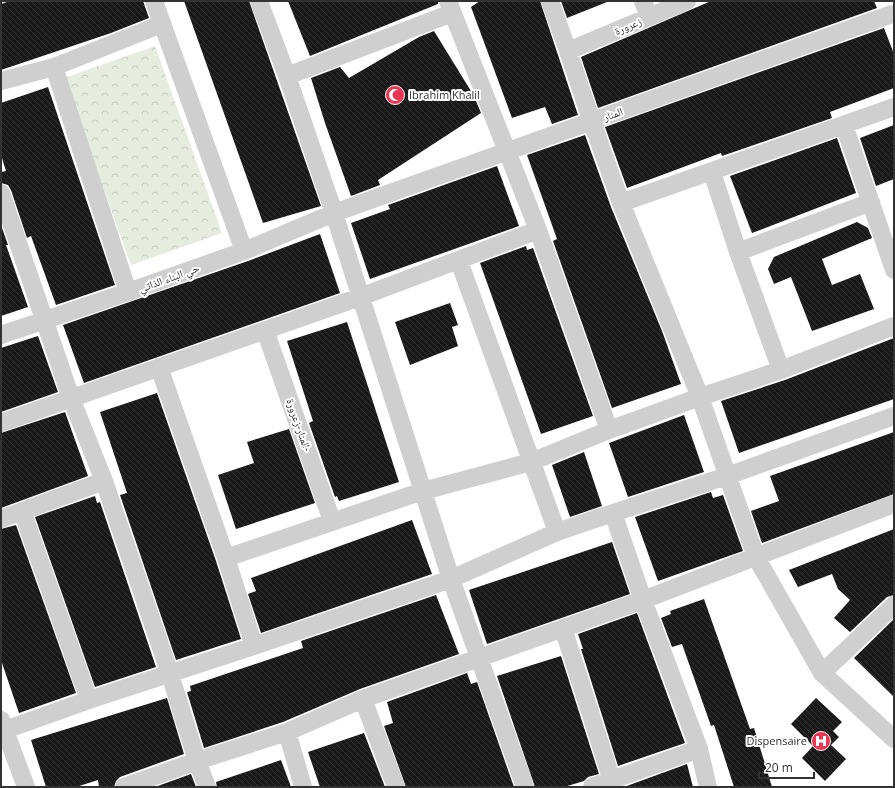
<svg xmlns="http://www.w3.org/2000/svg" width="895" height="788" font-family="'Open Sans','Noto Naskh Arabic',sans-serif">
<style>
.park{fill:url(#park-crowns)}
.building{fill:url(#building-back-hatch)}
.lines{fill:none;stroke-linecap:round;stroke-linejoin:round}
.minor{stroke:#cfcfcf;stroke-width:18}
.labels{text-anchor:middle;stroke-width:4;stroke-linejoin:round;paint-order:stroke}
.street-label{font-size:11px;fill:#323232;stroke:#fff}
.poi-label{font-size:11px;fill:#323232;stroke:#fff;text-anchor:start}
</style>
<defs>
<pattern id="park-crowns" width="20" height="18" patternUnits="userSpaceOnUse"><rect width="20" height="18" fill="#e6ecde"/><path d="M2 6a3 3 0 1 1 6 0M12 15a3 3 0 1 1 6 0" fill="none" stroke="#c6cbbf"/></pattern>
<pattern id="building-back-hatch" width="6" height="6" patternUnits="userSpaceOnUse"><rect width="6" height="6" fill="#191919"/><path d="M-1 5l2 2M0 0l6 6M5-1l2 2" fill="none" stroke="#323232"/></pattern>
</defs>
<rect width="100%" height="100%" fill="#fff"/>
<path class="park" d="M 155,46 L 222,233 L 131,265 L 64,78 Z"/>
<path class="building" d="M 10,1 L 143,1 L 149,18 L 111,33 L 1,70 L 1,4 Z
M 184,1 L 249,1 L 321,206 L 263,223 Z
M 288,1 L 438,1 L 438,4 L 310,56 Z
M 480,1 L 540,1 L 578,115 L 552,124 L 545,107 L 512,118 L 471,7 Z
M 561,1 L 607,1 L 607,2 L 567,18 Z
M 711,1 L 874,1 L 877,8 L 598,108 L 581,57 Z
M 884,28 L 894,54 L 894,88 L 830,112 L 832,118 L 722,156 L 721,153 L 627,188 L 605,127 Z
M 434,31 L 474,96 L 481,113 L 378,180 L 380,185 L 351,196 L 325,123 L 311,78 L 340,67 L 349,78 L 419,37 Z
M 48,87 L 115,285 L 56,305 L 31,236 L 27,238 L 11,190 L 8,185 L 1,183 L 1,172 L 6,171 L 1,155 L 1,103 Z
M 894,125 L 894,179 L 876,186 L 860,138 Z
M 585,135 L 611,207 L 662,331 L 681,384 L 612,408 L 553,241 L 557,239 L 527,155 Z
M 837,138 L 856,193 L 752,233 L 730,176 Z
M 497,166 L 519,226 L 370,279 L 351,223 L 390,209 L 388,205 Z
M 857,222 L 868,228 L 872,238 L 822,259 L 832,285 L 860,274 L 874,309 L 812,331 L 791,277 L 774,284 L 768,269 L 774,257 Z
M 1,225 L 8,245 L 6,245 L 28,307 L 1,316 Z
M 320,234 L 340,293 L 84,383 L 63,325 L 248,261 Z
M 526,246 L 527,250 L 533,248 L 593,416 L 541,434 L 480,263 Z
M 450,303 L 458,325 L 452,327 L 458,346 L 410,365 L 395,322 Z
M 347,322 L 399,482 L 339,501 L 337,496 L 335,497 L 309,423 L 313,421 L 287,341 Z
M 38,336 L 58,392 L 1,412 L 1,348 Z
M 894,338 L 894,399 L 739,453 L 721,401 L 785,380 Z
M 157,393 L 216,561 L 241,639 L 176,660 L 120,495 L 127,493 L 100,412 Z
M 65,412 L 88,476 L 1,508 L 1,433 Z
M 684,415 L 704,472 L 628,497 L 609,443 Z
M 289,429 L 315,503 L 236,529 L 218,475 L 254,463 L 247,442 Z
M 894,432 L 894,494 L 762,543 L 751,511 L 779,501 L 770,476 Z
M 584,452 L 602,506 L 570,517 L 552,465 Z
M 711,492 L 713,498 L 723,495 L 743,551 L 658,581 L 635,517 Z
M 95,496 L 97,503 L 100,502 L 156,667 L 95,687 L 35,517 Z
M 412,520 L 432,574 L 261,633 L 248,594 L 256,591 L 251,578 Z
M 16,525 L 76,693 L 19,713 L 1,660 L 1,529 Z
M 894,529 L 894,595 L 887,597 L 850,632 L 834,618 L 850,600 L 838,589 L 832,574 L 798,587 L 789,570 Z
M 612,542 L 630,594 L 487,644 L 469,590 Z
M 436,595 L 459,654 L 360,689 L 283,722 L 204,748 L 187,692 L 191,691 L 190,686 L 303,648 L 301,641 Z
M 704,599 L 750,729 L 754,728 L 772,787 L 734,787 L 714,725 L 711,726 L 682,644 L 672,647 L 661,618 L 671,614 L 670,611 Z
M 637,613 L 685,743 L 618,766 L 581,649 L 583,649 L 578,634 Z
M 894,619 L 894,697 L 854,658 Z
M 561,656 L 599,774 L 588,777 L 584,781 L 564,787 L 535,787 L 497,676 Z
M 467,673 L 471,684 L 477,682 L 514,787 L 406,787 L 384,726 L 393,723 L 387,702 Z
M 167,698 L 184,754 L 120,777 L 116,781 L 114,787 L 99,787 L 98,780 L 76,787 L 46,787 L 31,740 Z
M 816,698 L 842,722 L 833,731 L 839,737 L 831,745 L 846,759 L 825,781 L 802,758 L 813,746 L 791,724 Z
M 364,733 L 385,787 L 320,787 L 308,752 Z
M 281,760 L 291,787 L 217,787 L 216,782 Z
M 687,764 L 693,787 L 624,787 Z
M 191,774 L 196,787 L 155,787 Z"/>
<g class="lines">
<path class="minor" d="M 154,1 L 244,251
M 259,1 L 287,76 L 334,213 L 451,579 L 525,787
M 448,1 L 538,230 L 609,430
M 550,1 L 568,51 L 592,122 L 621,203 L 700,397 L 756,557 L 822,673 L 894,739
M 643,1 L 649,17
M 568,51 L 687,1
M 54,67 L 128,292
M 287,76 L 452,13
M 1,81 L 54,67 L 162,24
M 844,125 L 894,270
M 712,172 L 738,252 L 781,370
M 1,193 L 71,398 L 104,481 L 170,674 L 197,761 L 207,787
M 621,203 L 894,107
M 738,252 L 871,202
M 459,261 L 557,532
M 265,330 L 332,521
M 1,335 L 128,292 L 244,251 L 334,213 L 892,14
M 159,367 L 226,558 L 254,646
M 1,423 L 360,297 L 538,230
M 22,511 L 89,700
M 613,513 L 643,600 L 699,749 L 708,787
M 1,519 L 104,481
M 226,558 L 423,491 L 531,462 L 609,430 L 700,397 L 781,370 L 894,326
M 563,628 L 614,787
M 822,673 L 894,605
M 363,699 L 396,787
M 1,720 L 26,787
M 5,730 L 89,700 L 254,646 L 451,579 L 557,532 L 613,513 L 727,476 L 894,416
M 287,732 L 303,787
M 124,787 L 197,761 L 287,732 L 363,699 L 643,600 L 894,504
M 592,787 L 699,749"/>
</g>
<defs>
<g id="mosque-disc" transform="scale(1)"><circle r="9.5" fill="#e83653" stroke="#fff"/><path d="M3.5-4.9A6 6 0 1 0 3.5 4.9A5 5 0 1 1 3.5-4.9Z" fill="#fff"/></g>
<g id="hospital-disc" transform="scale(1)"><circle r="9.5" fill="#e83653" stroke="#fff"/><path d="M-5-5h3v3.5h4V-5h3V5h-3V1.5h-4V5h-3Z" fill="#fff"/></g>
</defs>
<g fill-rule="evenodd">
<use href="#mosque-disc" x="395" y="95"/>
<use href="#hospital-disc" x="821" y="741"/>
</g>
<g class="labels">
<g class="street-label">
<text transform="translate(628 26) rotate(-23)" y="4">زعرورة</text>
<text transform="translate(613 114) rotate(-20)" y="4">المنار</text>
<text transform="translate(169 278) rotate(-20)" y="4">حي البناء الذاتي</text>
<text transform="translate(299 425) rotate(71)" y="4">المنار-زعرورة-</text>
</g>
<g class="poi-label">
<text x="409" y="99">Ibrahim Khalil</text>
<text x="807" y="745" text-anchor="end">Dispensaire</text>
</g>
</g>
<rect width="895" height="788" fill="none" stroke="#323232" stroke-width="4"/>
<path d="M759 772v6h55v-6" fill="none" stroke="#323232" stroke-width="2"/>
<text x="765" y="772" font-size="12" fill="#323232" stroke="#ffffff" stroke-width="3" paint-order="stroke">20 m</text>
</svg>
